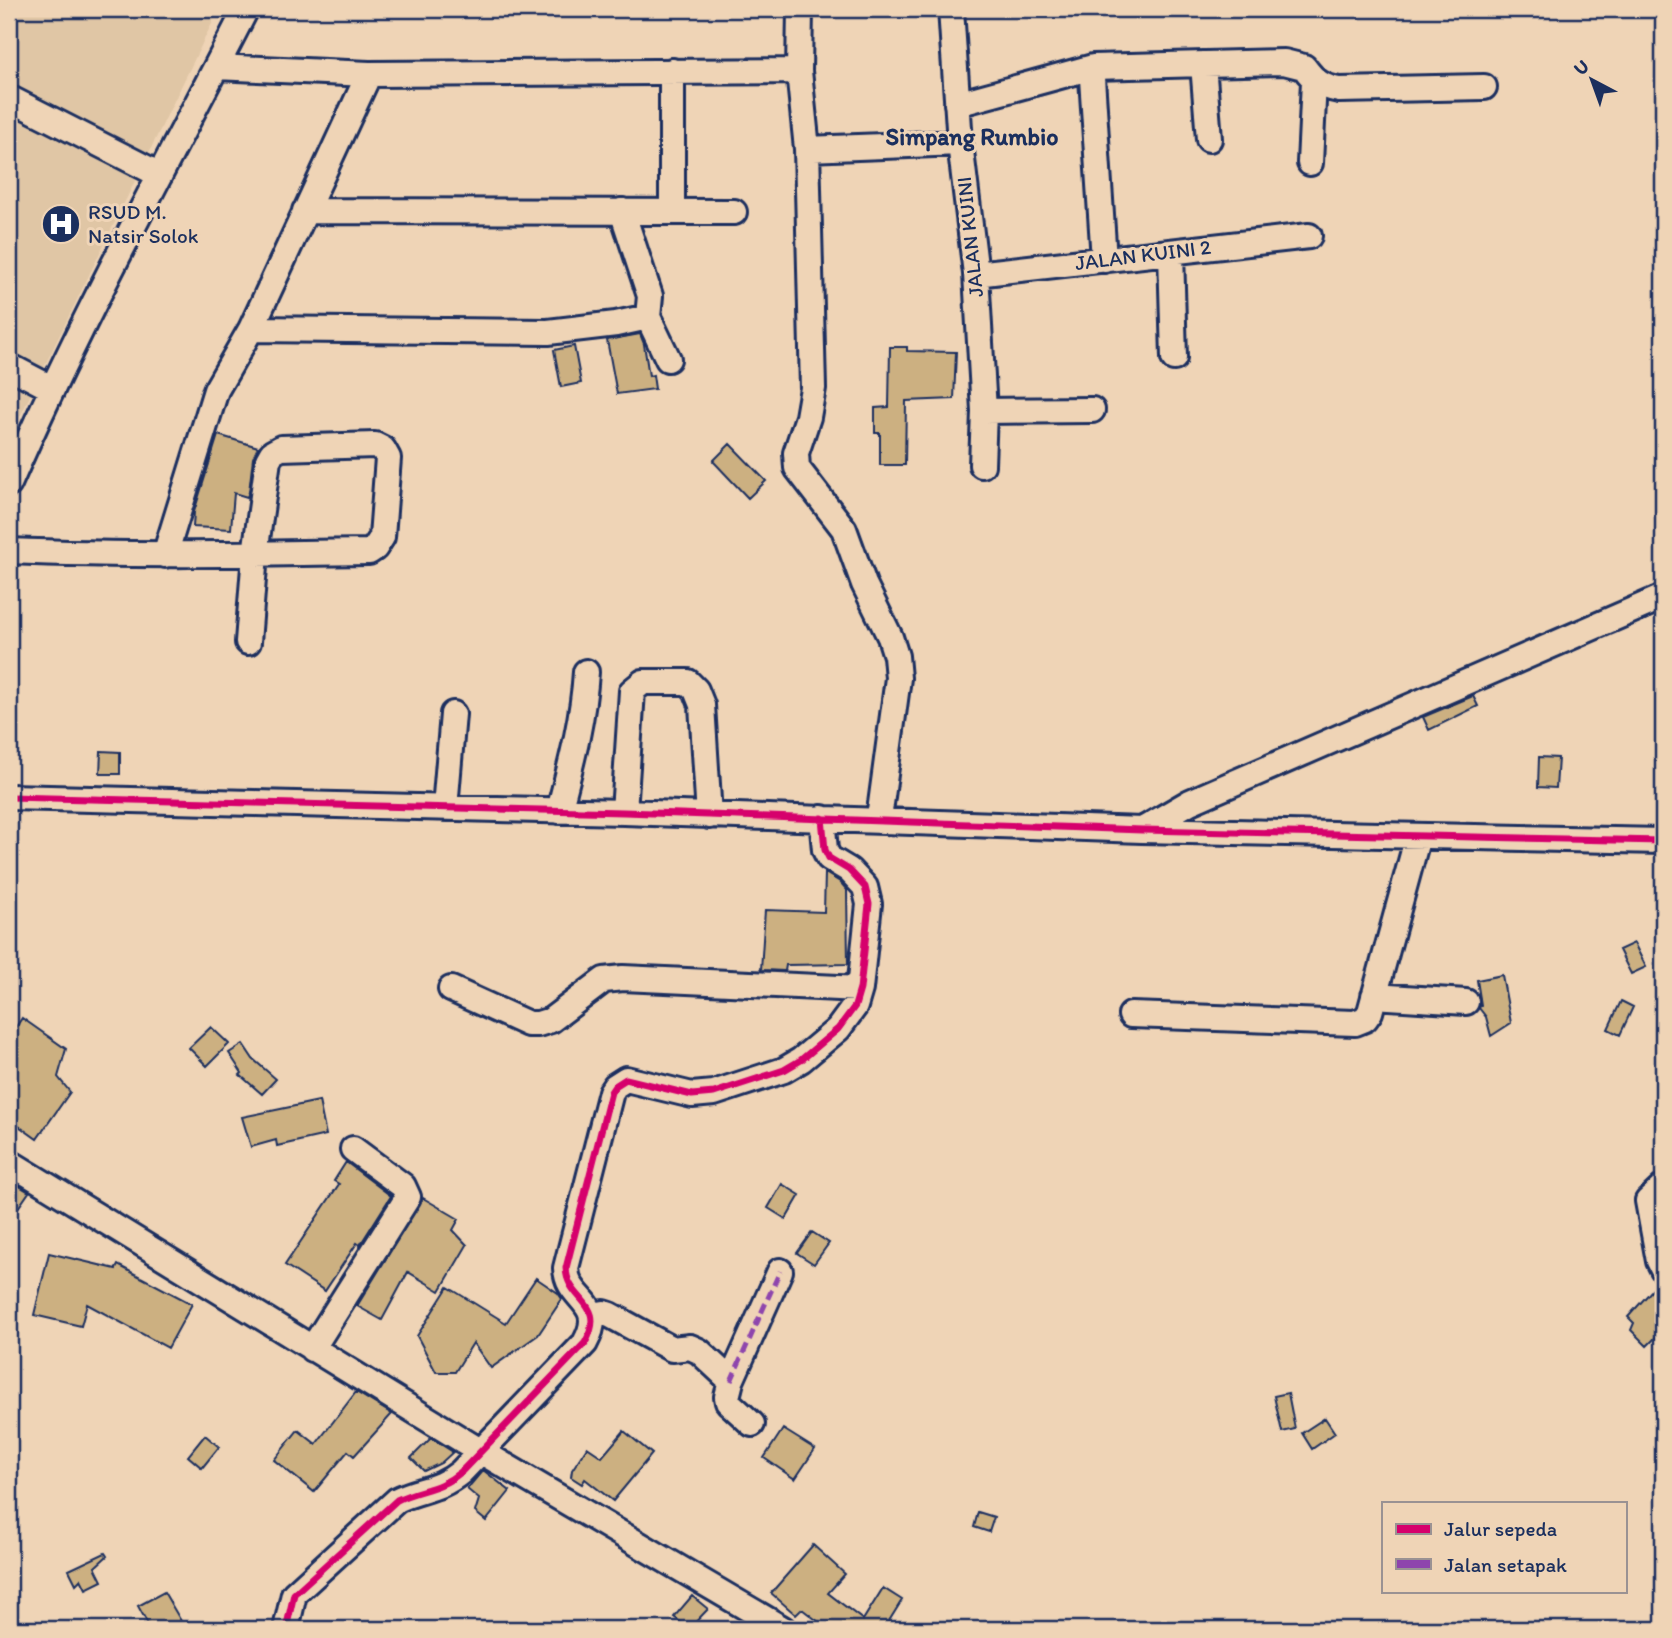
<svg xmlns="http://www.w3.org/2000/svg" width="1672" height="1638" font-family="Itim,sans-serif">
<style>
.built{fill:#e0c6a5}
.building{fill:#ccb081;stroke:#1b2f5e;stroke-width:2}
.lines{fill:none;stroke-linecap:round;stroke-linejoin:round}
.minor-casing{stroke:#1b2f5e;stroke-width:30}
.minor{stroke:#efd4b6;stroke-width:24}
.quiet{stroke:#8e44ad;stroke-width:5;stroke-dasharray:10 5;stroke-linecap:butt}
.cycleway-casing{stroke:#efd4b6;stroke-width:11}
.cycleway{stroke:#d6006c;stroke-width:7}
.labels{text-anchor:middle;stroke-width:6;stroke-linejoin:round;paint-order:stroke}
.poi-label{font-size:21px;fill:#1b2f5e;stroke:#efd4b6;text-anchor:start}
.street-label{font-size:21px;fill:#1b2f5e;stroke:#efd4b6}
.quarter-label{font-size:24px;font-weight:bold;fill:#1b2f5e;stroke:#efd4b6}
</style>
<rect width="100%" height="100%" fill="#efd4b6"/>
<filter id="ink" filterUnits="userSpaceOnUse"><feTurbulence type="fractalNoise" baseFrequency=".0143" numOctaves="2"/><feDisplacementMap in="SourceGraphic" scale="14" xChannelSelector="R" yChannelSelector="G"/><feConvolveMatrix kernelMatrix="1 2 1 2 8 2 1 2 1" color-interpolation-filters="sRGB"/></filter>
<g filter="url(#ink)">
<path class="built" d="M 9,9 L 219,9 L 9,439 Z"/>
<path class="building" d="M 640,334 L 644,344 L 649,376 L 653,375 L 655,389 L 617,394 L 607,340 Z
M 574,346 L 581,383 L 561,387 L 554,350 Z
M 890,347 L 907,347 L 907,351 L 956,352 L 954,399 L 906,401 L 905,465 L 880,465 L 880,433 L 875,433 L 875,408 L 889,407 Z
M 218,435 L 258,447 L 253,458 L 249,492 L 247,497 L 234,493 L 231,529 L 193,527 L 194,512 Z
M 730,444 L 766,481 L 748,498 L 713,461 Z
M 1473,696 L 1478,706 L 1429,730 L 1423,717 Z
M 101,751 L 120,752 L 120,774 L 100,774 Z
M 1539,757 L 1558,758 L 1556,788 L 1538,787 Z
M 825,873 L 840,882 L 847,890 L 848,964 L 786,965 L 785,971 L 761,970 L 765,910 L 824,912 Z
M 1634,943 L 1646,967 L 1631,974 L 1619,950 Z
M 1502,975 L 1511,1023 L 1491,1036 L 1486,1017 L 1479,1008 L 1481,1005 L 1477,980 Z
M 1621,1001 L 1633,1007 L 1620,1035 L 1608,1029 Z
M 22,1018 L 66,1049 L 58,1077 L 70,1092 L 37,1139 L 9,1119 L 9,1037 Z
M 211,1027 L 229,1044 L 207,1066 L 189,1048 Z
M 243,1044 L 253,1059 L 276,1079 L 262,1094 L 240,1075 L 242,1073 L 229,1053 Z
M 319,1101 L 326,1135 L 277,1146 L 276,1140 L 251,1147 L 242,1117 Z
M 346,1162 L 391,1196 L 360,1245 L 357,1243 L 325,1291 L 285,1265 L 339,1184 L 334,1181 Z
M 11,1181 L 29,1192 L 9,1221 L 9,1185 Z
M 782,1184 L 800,1195 L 786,1219 L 768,1208 Z
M 423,1198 L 459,1219 L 453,1230 L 467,1245 L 440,1291 L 408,1272 L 382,1320 L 357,1306 Z
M 812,1232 L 829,1243 L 814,1264 L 797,1253 Z
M 49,1253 L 116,1269 L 118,1265 L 192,1304 L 168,1348 L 87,1304 L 81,1326 L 34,1315 Z
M 536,1278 L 558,1293 L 562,1299 L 538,1335 L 491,1368 L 473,1343 L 455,1372 L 436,1372 L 417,1336 L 448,1287 L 506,1323 Z
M 1653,1289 L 1663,1299 L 1663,1330 L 1647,1346 L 1631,1330 L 1634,1323 L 1628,1317 Z
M 356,1392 L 392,1414 L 354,1456 L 348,1451 L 314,1492 L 274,1460 L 298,1430 L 316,1444 Z
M 1288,1393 L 1295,1429 L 1282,1432 L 1274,1396 Z
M 1325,1418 L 1335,1433 L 1312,1449 L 1302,1433 Z
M 783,1429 L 815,1449 L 795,1479 L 764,1458 Z
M 624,1431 L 652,1454 L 613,1501 L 585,1479 L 582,1484 L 571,1477 L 572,1470 L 587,1447 L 602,1457 Z
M 205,1435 L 219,1447 L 202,1468 L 188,1456 Z
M 431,1438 L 453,1452 L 441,1463 L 424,1471 L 411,1458 Z
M 483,1470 L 510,1491 L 486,1521 L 475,1512 L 479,1499 L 467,1489 Z
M 978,1512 L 994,1517 L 989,1532 L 974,1527 Z
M 813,1545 L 845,1574 L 828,1593 L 863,1620 L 883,1588 L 902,1600 L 884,1629 L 828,1629 L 802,1609 L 796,1615 L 771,1593 Z
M 105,1553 L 107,1556 L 95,1567 L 102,1581 L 86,1589 L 81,1579 L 76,1584 L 69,1570 Z
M 164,1592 L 181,1621 L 166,1629 L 158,1629 L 155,1624 L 149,1626 L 138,1606 Z
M 692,1596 L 708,1609 L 689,1629 L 674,1617 Z"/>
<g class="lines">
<g class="minor-casing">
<path id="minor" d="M 800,9 L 799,71 L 807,149 L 813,388 L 808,417 L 796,453 L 797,468 L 844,529 L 864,584 L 890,637 L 896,656 L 898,678 L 879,819
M 951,9 L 960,143 L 976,274 L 984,411 L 982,465
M 1203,64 L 1209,139
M 216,67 L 369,74 L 799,71
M 672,71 L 672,210
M 9,98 L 160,175
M 957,104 L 1093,67
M 807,149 L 960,143
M 1310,163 L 1314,81
M 305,211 L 734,212
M 622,211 L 650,296 L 648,317 L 668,359
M 1171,252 L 1174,358
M 1104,260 L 1092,78 L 1093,67 L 1284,62 L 1304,67 C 1314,81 1322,87 1339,90 L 1484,87
M 976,274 L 1309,236
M 251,329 L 548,332 L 616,324 L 648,317
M 9,366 L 51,388
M 984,411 L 1092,410
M 9,484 C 80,321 165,167 246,9
M 9,551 C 129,556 249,554 369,552 L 375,548 L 382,537 L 388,458 L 383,449 L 375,445 L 281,448 L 272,453 L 268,460 L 255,554 L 248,642
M 165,555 L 216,390 L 251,329 L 369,74
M 9,797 L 624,812 L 1142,830 L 1663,841
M 445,808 L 453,714
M 559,811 C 571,764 583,720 586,672
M 624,812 L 632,691 L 643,682 L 688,682 L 696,690 L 702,705 L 709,816
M 1142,830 L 1190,802 L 1663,597
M 451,989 L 528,1024 L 538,1024 L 551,1020 L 604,980 L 623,978 L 860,989
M 1374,996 L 1466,1002
M 1131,1015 L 1355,1023 L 1365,1019 L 1370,1012 L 1418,836
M 9,1162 L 480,1451 L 783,1629
M 1663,1187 L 1648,1201 L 1659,1261 L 1663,1269
M 592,1315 L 604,1313 L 610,1315 L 672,1349 L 690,1347 L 699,1351 L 731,1381 L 727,1397 L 728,1402 L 752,1424
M 312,1349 L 408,1197 L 403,1186 L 353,1149
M 731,1381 L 780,1271
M 286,1629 L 294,1594 L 397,1500 C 422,1488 438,1491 461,1472 L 585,1343 C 608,1301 567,1302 566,1268 L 611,1092 L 615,1086 L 626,1079 L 692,1095 L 714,1093 L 784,1070 L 801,1060 L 838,1029 L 855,1006 L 860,989 L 869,904 L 865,887 L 849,870 L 829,858 L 825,850 L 822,818"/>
</g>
<use href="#minor" class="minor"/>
<path class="quiet" d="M 731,1381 L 780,1271"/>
<g class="cycleway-casing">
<path id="cycleway" d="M 9,797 L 624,812 L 1142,830 L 1663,841
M 286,1629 L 294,1594 L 397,1500 C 422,1488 438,1491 461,1472 L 585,1343 C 608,1301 567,1302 566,1268 L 611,1092 L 615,1086 L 626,1079 L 692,1095 L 714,1093 L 784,1070 L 801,1060 L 838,1029 L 855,1006 L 860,989 L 869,904 L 865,887 L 849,870 L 829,858 L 825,850 L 822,818"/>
</g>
<use href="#cycleway" class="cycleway"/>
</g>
</g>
<defs>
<g id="hospital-disc" transform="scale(2.0125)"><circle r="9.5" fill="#1b2f5e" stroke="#efd4b6"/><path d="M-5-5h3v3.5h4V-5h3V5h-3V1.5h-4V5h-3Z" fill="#fff"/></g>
</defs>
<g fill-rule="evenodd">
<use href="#hospital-disc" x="61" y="224"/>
</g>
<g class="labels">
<g class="poi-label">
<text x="88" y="219">RSUD M.<tspan x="88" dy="24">Natsir Solok</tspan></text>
</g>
<g class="street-label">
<text transform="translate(970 237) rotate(-96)" y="7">JALAN KUINI</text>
<text transform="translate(1143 255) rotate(-7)" y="7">JALAN KUINI 2</text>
</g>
<g class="quarter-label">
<text x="972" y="145">Simpang Rumbio</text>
</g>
</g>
<rect width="1672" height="1638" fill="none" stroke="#efd4b6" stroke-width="35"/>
<rect x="18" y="18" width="1637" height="1603" fill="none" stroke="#1b2f5e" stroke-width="2.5" filter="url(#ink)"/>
<rect x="1382" y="1502" width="245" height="91" fill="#efd4b6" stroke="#9a9293" stroke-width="2"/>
<rect x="1396" y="1524" width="35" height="10" fill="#d6006c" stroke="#9a9293" stroke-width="2"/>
<text x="1444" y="1536" font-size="21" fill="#1b2f5e">Jalur sepeda</text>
<rect x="1396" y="1559" width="35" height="10" fill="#8e44ad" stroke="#9a9293" stroke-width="2"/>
<text x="1444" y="1572" font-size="21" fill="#1b2f5e">Jalan setapak</text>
<g transform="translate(1592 80) rotate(319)" stroke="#efd4b6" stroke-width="5" paint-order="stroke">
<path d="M0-5L12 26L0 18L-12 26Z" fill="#1b2f5e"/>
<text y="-10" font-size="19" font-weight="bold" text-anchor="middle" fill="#1b2f5e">U</text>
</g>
</svg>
